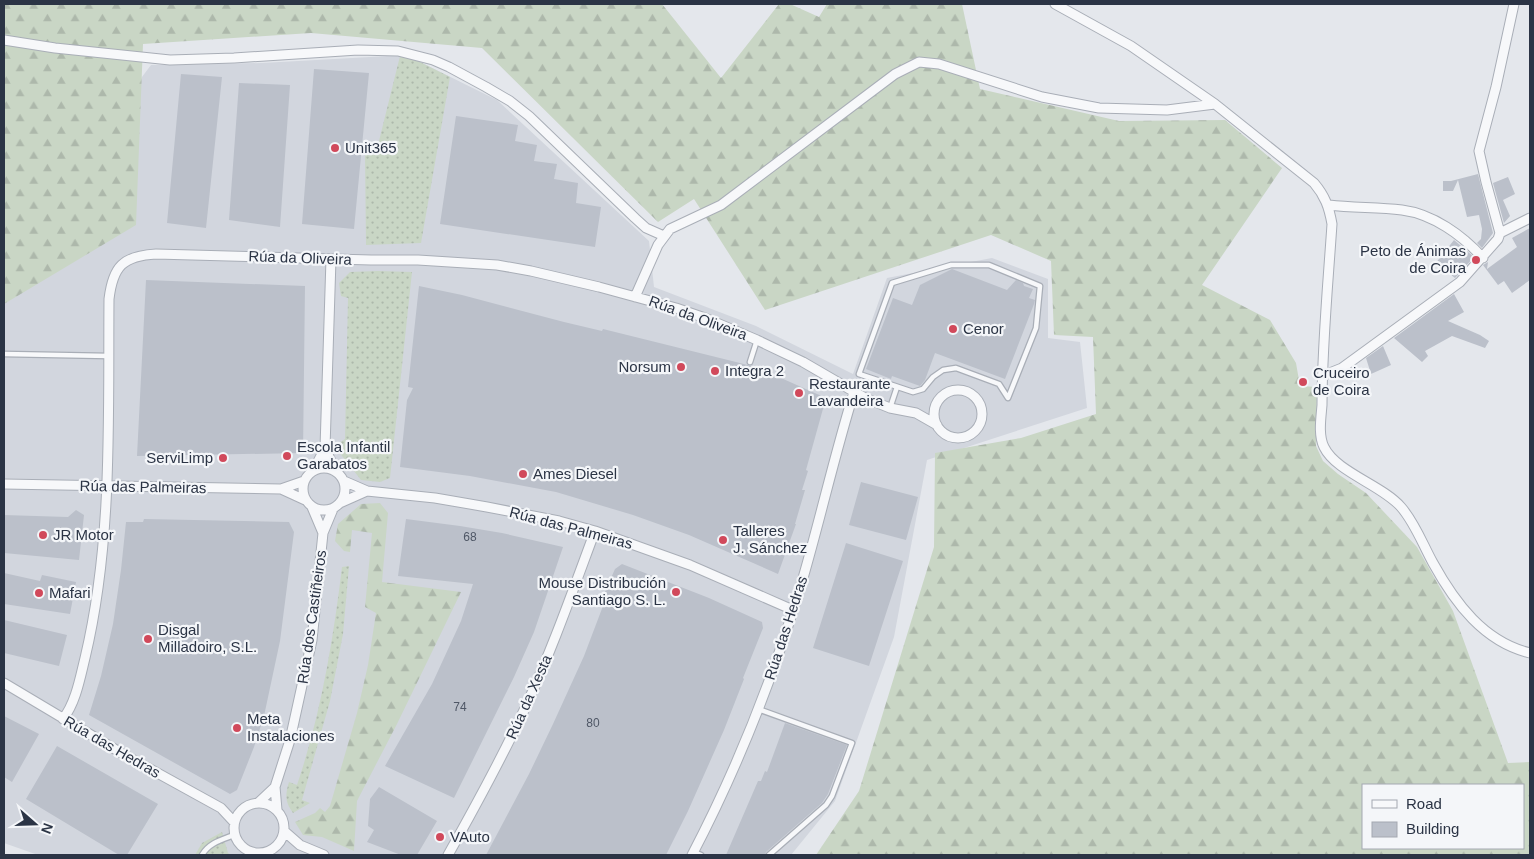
<svg xmlns="http://www.w3.org/2000/svg" width="1534" height="859" font-family="Helvetica,sans-serif">
<style>
.built{fill:#d2d6de}
.forest{fill:url(#forest-firs);fill-rule:evenodd}
.garden{fill:url(#garden-dots)}
.building{fill:#bbc0ca}
.lines{fill:none;stroke-linecap:round;stroke-linejoin:round}
.lane-casing{stroke:#a9aeb7;stroke-width:7}
.street-casing{stroke:#a9aeb7;stroke-width:11}
.lane{stroke:#f7f8fa;stroke-width:4.5}
.street{stroke:#f7f8fa;stroke-width:9}
.poi-dot{fill:#d1495b;stroke:#f4f6f9;stroke-width:2}
.labels{text-anchor:middle;stroke-width:4.5;stroke-linejoin:round;paint-order:stroke}
.number-label{font-size:12px;fill:#4f5766}
.poi-label{font-size:15px;fill:#2b3445;stroke:#f4f6f9;text-anchor:start}
.street-label{font-size:15px;fill:#2b3445;stroke:#f4f6f9}
</style>
<defs>
<pattern id="forest-firs" width="22" height="20" patternUnits="userSpaceOnUse" patternTransform="scale(1.25)"><rect width="22" height="20" fill="#c9d6c5"/><path d="M5 1l3.5 6h-7zM16 11l3.5 6h-7z" fill="#adb8ab"/></pattern>
<pattern id="garden-dots" width="8" height="8" patternUnits="userSpaceOnUse" patternTransform="scale(1.25)"><rect width="8" height="8" fill="#c9d6c5"/><path d="M2 2h.1M6 6h.1" fill="none" stroke="#adb8ab" stroke-width="1.8" stroke-linecap="round"/></pattern>
</defs>
<rect width="100%" height="100%" fill="#e4e7ec"/>
<path class="built" d="M 406,55 L 497,100 L 649,241 L 654,287 L 756,326 L 853,374 L 887,278 L 992,258 L 1048,279 L 1048,338 L 1080,342 L 1087,408 L 927,460 L 894,637 L 835,801 L 791,855 L 38,855 L 4,843 L 4,243 L 21,238 L 151,65 L 262,63 Z"/>
<path class="forest" d="M 4,4 L 662,4 L 721,78 L 779,4 L 790,4 L 819,17 L 827,4 L 962,4 L 980,89 L 1119,121 L 1225,120 L 1282,168 L 1202,285 L 1270,320 L 1296,363 L 1300,386 L 1317,387 L 1316,446 L 1323,461 L 1338,474 L 1366,493 L 1417,547 L 1453,611 L 1508,763 L 1530,762 L 1530,855 L 816,855 L 859,791 L 934,547 L 935,453 L 1021,438 L 1096,414 L 1093,337 L 1054,335 L 1051,261 L 991,235 L 765,310 L 694,199 L 658,222 L 482,48 L 311,33 L 143,44 L 136,225 L 4,304 ZM 1363,785 L 1523,785 L 1523,848 L 1363,848 Z
M 380,503 L 388,513 L 382,582 L 461,592 L 397,724 L 357,801 L 354,851 L 322,837 L 303,835 L 295,822 L 315,813 L 320,808 L 325,812 L 330,806 L 357,713 L 368,665 L 376,613 L 365,607 L 372,533 L 352,530 L 350,552 L 344,551 L 335,541 L 338,524 L 361,504 Z"/>
<path class="garden" d="M 406,55 L 450,77 L 421,243 L 366,245 L 365,154 L 378,145 L 400,56 Z
M 378,271 L 412,272 L 390,478 L 380,482 L 361,480 L 339,452 L 339,443 L 345,439 L 348,298 L 341,296 L 339,283 L 350,272 Z
M 349,566 L 343,634 L 330,701 L 302,800 L 310,803 L 293,813 C 285,802 285,795 289,782 L 297,785 C 321,714 333,641 342,567 Z
M 222,832 L 228,853 L 231,855 L 195,855 L 202,843 Z"/>
<path class="building" d="M 314,69 L 369,73 L 354,229 L 302,224 Z
M 181,74 L 222,77 L 206,228 L 167,223 Z
M 239,83 L 290,85 L 280,227 L 229,220 Z
M 456,116 L 518,125 L 515,141 L 537,145 L 534,161 L 557,164 L 554,179 L 578,183 L 576,203 L 601,207 L 595,247 L 440,224 Z
M 1478,174 L 1493,233 L 1482,248 L 1477,243 L 1481,239 L 1482,229 L 1479,215 L 1467,217 L 1458,180 L 1453,191 L 1443,191 L 1443,181 L 1451,181 Z
M 1508,177 L 1515,194 L 1503,200 L 1510,216 L 1504,223 L 1493,183 Z
M 1530,228 L 1530,280 L 1512,293 L 1504,281 L 1498,285 L 1483,265 L 1488,262 L 1487,269 L 1517,247 L 1512,238 Z
M 1454,240 L 1474,257 L 1455,278 L 1440,266 L 1435,264 Z
M 952,269 L 1007,290 L 1016,280 L 1023,283 L 1024,286 L 1033,289 L 1029,298 L 1035,300 L 1034,304 L 1005,379 L 935,353 L 925,380 L 920,386 L 892,376 L 891,379 L 866,369 L 893,298 L 912,305 L 920,285 Z
M 146,280 L 305,286 L 303,453 L 137,456 Z
M 419,286 L 462,295 L 564,322 L 602,331 L 603,329 L 736,362 L 773,372 L 772,374 L 826,398 L 806,470 L 808,471 L 802,490 L 805,490 L 795,524 L 796,524 L 778,574 L 689,535 L 633,515 L 556,492 L 470,476 L 400,467 L 407,400 L 413,388 L 408,387 Z
M 1454,294 L 1464,312 L 1448,321 L 1480,335 L 1489,341 L 1485,348 L 1452,336 L 1425,351 L 1428,356 L 1422,362 L 1394,338 Z
M 1383,346 L 1391,365 L 1371,374 L 1366,358 Z
M 861,482 L 918,497 L 906,540 L 849,525 Z
M 76,510 L 84,515 L 79,560 L 4,553 L 4,515 L 68,517 Z
M 144,519 L 289,522 L 294,532 L 280,641 L 264,716 L 254,747 L 237,790 L 230,794 L 89,715 L 101,676 L 113,624 L 121,570 L 126,522 L 143,522 Z
M 406,519 L 460,526 L 502,533 L 563,547 L 534,632 L 514,677 L 454,798 L 385,766 L 432,684 L 461,621 L 473,584 L 398,576 Z
M 846,543 L 903,561 L 869,666 L 813,648 Z
M 622,564 L 709,598 L 762,622 L 763,628 L 743,678 L 744,679 L 724,730 L 688,811 L 666,855 L 486,855 L 529,774 L 553,724 L 584,656 L 603,606 L 599,605 L 615,569 Z
M 4,573 L 40,581 L 42,575 L 76,582 L 70,614 L 4,604 Z
M 4,620 L 67,635 L 59,666 L 4,653 Z
M 4,716 L 39,734 L 12,782 L 4,777 Z
M 785,723 L 847,745 L 828,794 L 822,803 L 766,852 L 765,855 L 726,855 L 758,781 L 761,781 L 765,771 L 767,772 Z
M 57,746 L 158,804 L 127,855 L 119,855 L 26,799 Z
M 379,787 L 437,821 L 417,855 L 401,855 L 367,842 L 374,830 L 368,826 L 370,799 Z"/>
<g class="lines">
<g class="lane-casing">
<path id="lane" d="M 951,265 L 989,265 L 1040,286 L 1036,328 L 1008,398 L 999,384 L 956,368 L 943,370 L 933,377 L 923,389 L 913,392 L 859,374 L 892,283 Z
M 4,354 L 109,356
M 750,362 L 757,340
M 890,408 L 897,387
M 758,709 L 852,743 L 832,796 L 826,805 L 769,855
M 694,852 L 701,855
M 202,855 C 209,843 221,840 234,835"/>
</g>
<g class="street-casing">
<path id="street" d="M 1055,4 L 1131,46 L 1215,104 L 1314,183 C 1325,196 1329,207 1332,224 C 1328,284 1322,345 1322,405 C 1321,418 1318,435 1324,447 C 1336,472 1382,485 1401,507 C 1415,523 1423,545 1433,563 C 1455,603 1484,642 1530,653
M 4,40 L 55,48 L 170,60 L 234,58 L 358,50 L 398,51 L 433,60 L 449,67 L 486,87 L 510,101 L 529,116 L 635,218 L 646,228 L 664,236
M 1329,205 C 1353,208 1377,207 1402,210 C 1433,214 1462,235 1483,258
M 1500,233 L 1530,218
M 331,259 L 325,448 L 336,472
M 635,297 L 658,245 L 670,229 L 721,205 L 895,74 L 919,62 L 939,64 L 1042,97 L 1099,108 L 1167,110 L 1215,104
M 1322,376 L 1342,368 L 1460,282 L 1498,239 L 1500,233 L 1486,182 L 1479,151 L 1496,87 L 1514,4
M934 414a24 24 0 1 1 48 0a24 24 0 1 1-48 0Z
M303 489a21 21 0 1 1 42 0a21 21 0 1 1-42 0Z
M 313,471 L 325,448
M 344,481 L 367,491 L 435,498 L 487,507 L 559,521 L 595,531 L 690,565 L 793,610
M 4,484 L 281,489 L 305,500
M 281,489 L 304,481
M 340,503 L 367,491
M 312,507 L 323,533
M 4,683 L 123,754 L 221,808 L 234,822
M 63,719 C 76,702 80,678 85,658 C 113,541 108,418 109,299 C 113,266 123,256 156,254 L 371,260 L 418,260 L 497,265 L 531,271 L 599,287 L 676,308 L 705,318 L 757,340 L 803,362 L 865,398 L 890,408 L 916,413 L 937,425
M 275,787 L 277,810
M234 828a25 25 0 1 1 50 0a25 25 0 1 1-50 0Z
M 258,803 L 275,787 L 290,740 L 312,640 L 323,533 L 333,509
M 284,831 L 300,845 L 324,855
M 448,855 C 475,807 502,758 525,708 C 552,650 573,590 595,531
M 692,855 C 738,767 775,673 803,578 C 821,516 835,453 854,392"/>
</g>
<use href="#lane" class="lane"/>
<use href="#street" class="street"/>
</g>
<g class="poi-dot">
<circle cx="335" cy="148" r="5"/>
<circle cx="1476" cy="260" r="5"/>
<circle cx="953" cy="329" r="5"/>
<circle cx="681" cy="367" r="5"/>
<circle cx="715" cy="371" r="5"/>
<circle cx="1303" cy="382" r="5"/>
<circle cx="799" cy="393" r="5"/>
<circle cx="287" cy="456" r="5"/>
<circle cx="223" cy="458" r="5"/>
<circle cx="523" cy="474" r="5"/>
<circle cx="43" cy="535" r="5"/>
<circle cx="723" cy="540" r="5"/>
<circle cx="676" cy="592" r="5"/>
<circle cx="39" cy="593" r="5"/>
<circle cx="148" cy="639" r="5"/>
<circle cx="237" cy="728" r="5"/>
<circle cx="440" cy="837" r="5"/>
</g>
<g class="labels">
<g class="number-label">
<text x="470" y="541">68</text>
<text x="460" y="711">74</text>
<text x="593" y="727">80</text>
</g>
<g class="poi-label">
<text x="345" y="153">Unit365</text>
<text x="1466" y="256" text-anchor="end">Peto de Ánimas<tspan x="1466" dy="17">de Coira</tspan></text>
<text x="963" y="334">Cenor</text>
<text x="671" y="372" text-anchor="end">Norsum</text>
<text x="725" y="376">Integra 2</text>
<text x="1313" y="378">Cruceiro<tspan x="1313" dy="17">de Coira</tspan></text>
<text x="809" y="389">Restaurante<tspan x="809" dy="17">Lavandeira</tspan></text>
<text x="297" y="452">Escola Infantil<tspan x="297" dy="17">Garabatos</tspan></text>
<text x="213" y="463" text-anchor="end">ServiLimp</text>
<text x="533" y="479">Ames Diesel</text>
<text x="733" y="536">Talleres<tspan x="733" dy="17">J. Sánchez</tspan></text>
<text x="53" y="540">JR Motor</text>
<text x="666" y="588" text-anchor="end">Mouse Distribución<tspan x="666" dy="17">Santiago S. L.</tspan></text>
<text x="49" y="598">Mafari</text>
<text x="158" y="635">Disgal<tspan x="158" dy="17">Milladoiro, S.L.</tspan></text>
<text x="247" y="724">Meta<tspan x="247" dy="17">Instalaciones</tspan></text>
<text x="450" y="842">VAuto</text>
</g>
<g class="street-label">
<text transform="translate(300 258) rotate(2)" y="5">Rúa da Oliveira</text>
<text transform="translate(698 318) rotate(20)" y="5">Rúa da Oliveira</text>
<text transform="translate(143 487) rotate(1)" y="5">Rúa das Palmeiras</text>
<text transform="translate(571 528) rotate(15)" y="5">Rúa das Palmeiras</text>
<text transform="translate(312 617) rotate(-82)" y="5">Rúa dos Castiñeiros</text>
<text transform="translate(786 628) rotate(-72)" y="5">Rúa das Hedras</text>
<text transform="translate(529 697) rotate(-66)" y="5">Rúa da Xesta</text>
<text transform="translate(112 747) rotate(30)" y="5">Rúa das Hedras</text>
</g>
</g>
<rect width="1534" height="859" fill="none" stroke="#2b3445" stroke-width="10"/>
<rect x="1362" y="784" width="162" height="65" fill="#f4f6f9" stroke="#a4a8b1"/>
<rect x="1372" y="800" width="25" height="8" fill="#f7f8fa" stroke="#a4a8b1"/>
<text x="1406" y="809" font-size="15" fill="#2b3445">Road</text>
<rect x="1372" y="822" width="25" height="15" fill="#bbc0ca" stroke="#a4a8b1"/>
<text x="1406" y="834" font-size="15" fill="#2b3445">Building</text>
<g transform="translate(35 824) rotate(110)" stroke="#f4f6f9" stroke-width="4" paint-order="stroke">
<path d="M0-4L9 19L0 12L-9 19Z" fill="#2b3445"/>
<text y="-8" font-size="14" font-weight="bold" text-anchor="middle" fill="#2b3445">N</text>
</g>
</svg>
